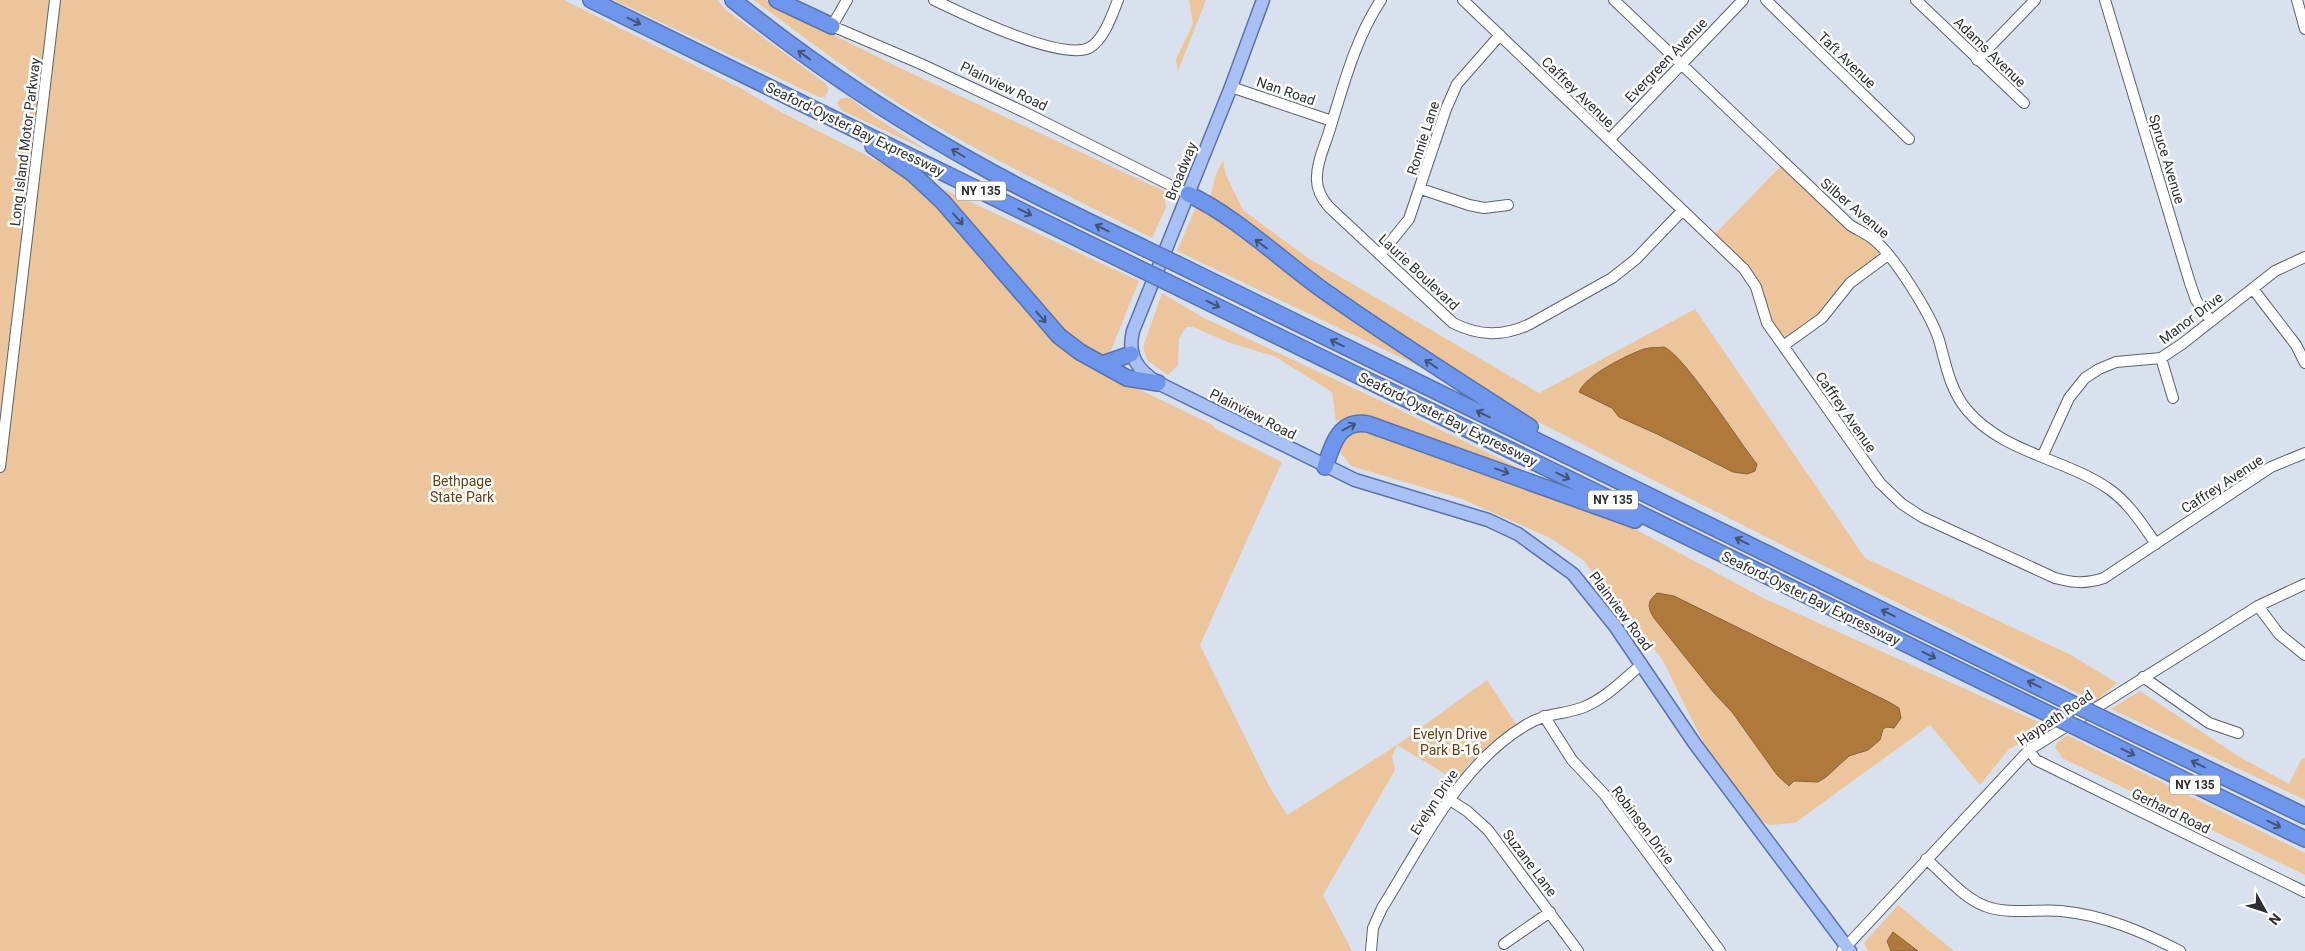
<svg xmlns="http://www.w3.org/2000/svg" width="2305" height="951" font-family="Roboto,sans-serif">
<style>
.green{fill:#ecc59c;fill-rule:evenodd}
.water{fill:#ae793a;stroke:#876338}
.lines{fill:none;stroke-linecap:round;stroke-linejoin:round}
.minor-casing{stroke:#5c626d;stroke-width:12}
.major-casing{stroke:#5872ac;stroke-width:15}
.highway-casing{stroke:#5872ac;stroke-width:18}
.minor{stroke:#fff;stroke-width:10}
.major{stroke:#a9c0f4;stroke-width:12}
.highway{stroke:#6f96ed;stroke-width:15}
.highway-bridge-casing{stroke:#5872ac;stroke-width:18;stroke-linecap:butt}
.highway-bridge{stroke:#6f96ed;stroke-width:15}
.oneway{stroke:#435375}
.labels{text-anchor:middle;stroke-width:5;stroke-linejoin:round;paint-order:stroke}
.shield{fill:#fff;stroke:#6b6d71;stroke-width:1}
.shield-label{font-size:12px;font-weight:bold;fill:#2c2f34}
.street-label{font-size:14px;fill:#2c2f34;stroke:#fff}
.park-label{font-size:14px;fill:#654010;stroke:#fff}
</style>
<rect width="100%" height="100%" fill="#dae1ee"/>
<path class="green" d="M 0,0 L 564,0 L 742,89 L 783,113 L 901,173 L 930,196 L 1045,333 L 1068,352 L 1105,373 L 1213,425 L 1214,428 L 1282,462 L 1200,645 L 1268,784 L 1287,815 L 1397,745 L 1487,680 L 1518,727 L 1469,764 L 1457,781 L 1397,745 L 1392,757 L 1395,770 L 1323,895 L 1352,951 L 0,951 Z
M 614,0 L 717,0 L 726,10 L 826,84 L 829,89 L 825,97 L 819,97 Z
M 754,0 L 765,0 L 821,26 L 837,37 L 896,66 L 1164,191 L 1166,208 L 1152,238 C 1070,196 985,157 906,108 C 853,75 804,37 754,0 Z
M 1189,0 L 1206,0 L 1178,71 L 1176,59 L 1193,24 Z
M 844,98 L 850,98 L 872,115 L 930,152 L 841,110 L 837,103 L 840,99 Z
M 1223,160 L 1226,175 L 1243,210 L 1308,258 L 1539,393 L 1695,309 L 1865,558 L 2071,655 L 2117,683 L 2095,702 L 1496,401 L 1210,198 L 1216,174 ZM 1664,347 L 1696,380 L 1757,464 L 1696,455 L 1657,434 L 1619,417 L 1612,408 L 1597,400 L 1589,378 L 1645,349 Z
M 1784,163 L 1888,255 L 1869,268 L 1831,308 L 1783,346 L 1767,323 L 1756,287 L 1711,238 Z
M 945,190 L 1139,281 L 1110,353 L 1105,359 L 1089,351 L 1061,328 L 942,191 Z
M 1197,204 C 1226,220 1250,245 1276,264 C 1326,301 1377,334 1429,368 L 1429,371 L 1177,251 Z
M 1162,293 L 1204,318 L 1398,409 L 1537,477 L 1372,417 L 1357,417 L 1336,421 L 1332,392 L 1274,356 L 1230,343 L 1193,327 L 1186,327 L 1179,339 L 1178,365 L 1168,375 L 1148,361 L 1143,347 Z
M 1368,431 L 1469,470 L 1552,495 L 1622,522 L 1765,599 L 2052,728 L 2009,749 L 1980,785 L 1930,725 L 1795,823 L 1770,825 L 1763,822 L 1711,758 L 1662,659 L 1583,560 L 1550,538 L 1462,499 L 1351,466 L 1338,449 C 1344,434 1353,433 1368,431 ZM 1674,596 L 1899,708 L 1887,727 L 1859,754 L 1849,756 L 1826,777 L 1818,782 L 1794,781 L 1766,760 L 1732,712 L 1714,693 L 1648,608 L 1652,597 Z
M 2140,691 L 2238,756 L 2289,784 L 2301,760 L 2305,758 L 2305,800 L 2111,709 Z
M 2067,735 L 2305,853 L 2305,875 L 2062,758 L 2055,747 L 2058,742 Z
M 1898,905 L 1954,951 L 1868,951 L 1864,943 Z"/>
<path class="water" d="M 1664,347 C 1684,355 1739,442 1757,464 L 1755,471 L 1747,474 L 1733,472 L 1657,434 L 1619,417 L 1612,408 L 1579,392 C 1586,375 1627,355 1644,349 C 1651,347 1658,348 1664,347 Z
M 1657,593 L 1674,596 L 1889,702 L 1899,708 L 1901,718 L 1894,728 L 1887,727 L 1883,729 L 1880,740 L 1868,750 L 1849,756 L 1826,777 L 1818,782 L 1794,781 L 1789,786 L 1777,775 L 1732,712 L 1714,693 L 1654,618 C 1647,607 1647,602 1657,593 Z
M 1893,932 L 1918,951 L 1891,951 L 1887,941 Z"/>
<g class="lines">
<g class="minor-casing">
<path id="minor" d="M 847,0 L 832,26 L 921,64 L 1024,112 L 1188,194
M 934,0 C 963,14 1060,61 1089,48 C 1104,40 1112,15 1118,0
M 1381,0 C 1355,39 1343,87 1329,132 C 1325,145 1317,161 1317,176 C 1316,187 1321,198 1329,207 L 1453,323 C 1479,336 1503,337 1530,324 L 1612,278 L 1636,259 L 1682,211
M 1463,0 L 1744,269 L 1756,287 L 1767,323 L 1880,483 L 1902,504 L 1922,517 L 2055,578 C 2074,583 2085,584 2104,578 L 2271,467 L 2305,453
M 1614,0 L 1850,225 C 1857,230 1866,233 1873,239 C 1894,255 1931,315 1939,340 C 1946,365 1950,390 1967,410 C 2003,453 2064,458 2109,489 C 2129,503 2142,524 2156,544
M 1766,0 L 1909,139
M 1916,0 L 2024,103
M 2105,0 L 2190,283 L 2196,300 L 2211,321
M 2297,0 L 2305,29
M 1977,60 L 2035,0
M 1231,87 L 1332,121
M 1609,140 L 1743,0
M 1421,189 L 1469,205 L 1484,208 L 1508,205
M 1380,255 L 1409,219 L 1446,109 L 1457,84 L 1500,35
M 2253,289 L 2296,345 L 2305,363
M 1783,346 L 1822,318 L 1850,283 L 1888,255
M 2161,358 L 2173,398
M 2042,457 L 2069,398 L 2085,378 L 2099,369 L 2116,362 L 2161,358 L 2182,344 L 2275,271 L 2305,257
M 0,467 L 55,0
M 2258,606 L 2279,634 L 2305,655
M 2143,677 L 2209,723 L 2238,733
M 1544,716 L 1572,760 L 1604,794 L 1720,951
M 2029,750 L 2036,760 L 2305,892
M 1450,800 L 1467,811 L 1488,830 L 1578,951
M 1926,859 C 1944,874 1963,898 1985,906 C 2008,915 2037,909 2061,911 C 2104,915 2143,932 2180,951
M 1504,944 L 1550,912
M 1371,951 L 1373,928 L 1382,908 C 1423,843 1458,766 1526,725 C 1547,712 1564,715 1584,707 C 1606,698 1624,679 1642,664
M 1842,951 L 2029,750 L 2258,606 L 2305,584"/>
</g>
<g class="major-casing">
<path id="major" d="M 1263,0 L 1231,87 L 1133,331 C 1127,355 1137,370 1158,383 L 1355,480 L 1488,520 L 1518,534 L 1573,574 L 1615,626 L 1695,744 L 1850,951"/>
</g>
<g class="highway-casing">
<path id="highway" d="M 591,0 L 1138,268
M 733,0 C 812,64 897,120 986,169 C 1038,198 1092,223 1146,249
M 777,0 L 832,26
M 873,146 L 912,173 L 943,202 L 1059,336 L 1080,352 L 1127,378 L 1158,383
M 1188,194 C 1236,216 1285,264 1330,295 C 1395,341 1463,384 1530,427
M 1177,264 L 2077,706
M 1169,283 L 2057,718
M 1102,364 L 1131,354
M 1325,467 C 1332,445 1339,419 1368,424 L 1635,520
M 2104,719 L 2305,816
M 2084,731 L 2305,839"/>
</g>
<use href="#minor" class="minor"/>
<use href="#major" class="major"/>
<use href="#highway" class="highway"/>
<g class="highway-bridge-casing">
<path id="highway-bridge" d="M 1146,249 L 1177,264
M 1138,268 L 1169,283
M 2077,706 L 2104,719
M 2057,718 L 2084,731"/>
</g>
<use href="#highway-bridge" class="highway-bridge"/>
</g>
<defs><path id="oneway-shaft" d="M-6 0H5M1.5-3L5.5 0L1.5 3" fill="none" stroke-width="1.6" stroke-linecap="round" stroke-linejoin="round" transform="scale(1.25)"/></defs>
<g class="oneway">
<use href="#oneway-shaft" transform="translate(634 21) rotate(26)"/>
<use href="#oneway-shaft" transform="translate(804 55) rotate(-144)"/>
<use href="#oneway-shaft" transform="translate(958 153) rotate(-150)"/>
<use href="#oneway-shaft" transform="translate(1025 212) rotate(26)"/>
<use href="#oneway-shaft" transform="translate(958 219) rotate(49)"/>
<use href="#oneway-shaft" transform="translate(1102 228) rotate(-154)"/>
<use href="#oneway-shaft" transform="translate(1261 244) rotate(-143)"/>
<use href="#oneway-shaft" transform="translate(1213 304) rotate(26)"/>
<use href="#oneway-shaft" transform="translate(1041 317) rotate(49)"/>
<use href="#oneway-shaft" transform="translate(1337 343) rotate(-154)"/>
<use href="#oneway-shaft" transform="translate(1431 364) rotate(-146)"/>
<use href="#oneway-shaft" transform="translate(1483 414) rotate(-154)"/>
<use href="#oneway-shaft" transform="translate(1349 427) rotate(-27)"/>
<use href="#oneway-shaft" transform="translate(1502 471) rotate(20)"/>
<use href="#oneway-shaft" transform="translate(1563 476) rotate(26)"/>
<use href="#oneway-shaft" transform="translate(1742 541) rotate(-154)"/>
<use href="#oneway-shaft" transform="translate(1888 613) rotate(-154)"/>
<use href="#oneway-shaft" transform="translate(1929 655) rotate(26)"/>
<use href="#oneway-shaft" transform="translate(2034 684) rotate(-154)"/>
<use href="#oneway-shaft" transform="translate(2128 752) rotate(26)"/>
<use href="#oneway-shaft" transform="translate(2198 764) rotate(-154)"/>
<use href="#oneway-shaft" transform="translate(2274 824) rotate(26)"/>
</g>
<g class="labels">
<g class="shield">
<rect x="956" y="181.5" width="50" height="19" rx="4"/>
<rect x="1588" y="490.5" width="50" height="19" rx="4"/>
<rect x="2170" y="775.5" width="50" height="19" rx="4"/>
</g>
<g class="shield-label">
<text x="981" y="195">NY 135</text>
<text x="1613" y="504">NY 135</text>
<text x="2195" y="789">NY 135</text>
</g>
<g class="street-label">
<text transform="translate(1990 52) rotate(44)" y="5">Adams Avenue</text>
<text transform="translate(1666 60) rotate(-46)" y="5">Evergreen Avenue</text>
<text transform="translate(1847 60) rotate(44)" y="5">Taft Avenue</text>
<text transform="translate(1004 86) rotate(26)" y="5">Plainview Road</text>
<text transform="translate(1286 91) rotate(19)" y="5">Nan Road</text>
<text transform="translate(1578 92) rotate(44)" y="5">Caffrey Avenue</text>
<text transform="translate(855 129) rotate(26)" y="5">Seaford-Oyster Bay Expressway</text>
<text transform="translate(1423 138) rotate(-72)" y="5">Ronnie Lane</text>
<text transform="translate(25 142) rotate(-83)" y="5">Long Island Motor Parkway</text>
<text transform="translate(2167 159) rotate(73)" y="5">Spruce Avenue</text>
<text transform="translate(1181 171) rotate(-68)" y="5">Broadway</text>
<text transform="translate(1855 208) rotate(40)" y="5">Silber Avenue</text>
<text transform="translate(1419 272) rotate(43)" y="5">Laurie Boulevard</text>
<text transform="translate(2191 318) rotate(-37)" y="5">Manor Drive</text>
<text transform="translate(1846 412) rotate(55)" y="5">Caffrey Avenue</text>
<text transform="translate(1253 414) rotate(27)" y="5">Plainview Road</text>
<text transform="translate(1448 419) rotate(26)" y="5">Seaford-Oyster Bay Expressway</text>
<text transform="translate(2222 484) rotate(-33)" y="5">Caffrey Avenue</text>
<text transform="translate(1811 598) rotate(26)" y="5">Seaford-Oyster Bay Expressway</text>
<text transform="translate(1621 611) rotate(53)" y="5">Plainview Road</text>
<text transform="translate(2055 718) rotate(-34)" y="5">Haypath Road</text>
<text transform="translate(1434 802) rotate(-57)" y="5">Evelyn Drive</text>
<text transform="translate(2171 811) rotate(26)" y="5">Gerhard Road</text>
<text transform="translate(1643 825) rotate(53)" y="5">Robinson Drive</text>
<text transform="translate(1530 863) rotate(53)" y="5">Suzane Lane</text>
</g>
<g class="park-label">
<text x="462" y="486">Bethpage<tspan x="462" dy="16">State Park</tspan></text>
<text x="1450" y="739">Evelyn Drive<tspan x="1450" dy="16">Park B-16</tspan></text>
</g>
</g>
<g transform="translate(2265 911) rotate(130)" stroke="#ffffff" stroke-width="4" paint-order="stroke">
<path d="M0-4L9 19L0 12L-9 19Z" fill="#2c2f34"/>
<text y="-8" font-size="14" font-weight="bold" text-anchor="middle" fill="#2c2f34">N</text>
</g>
</svg>
